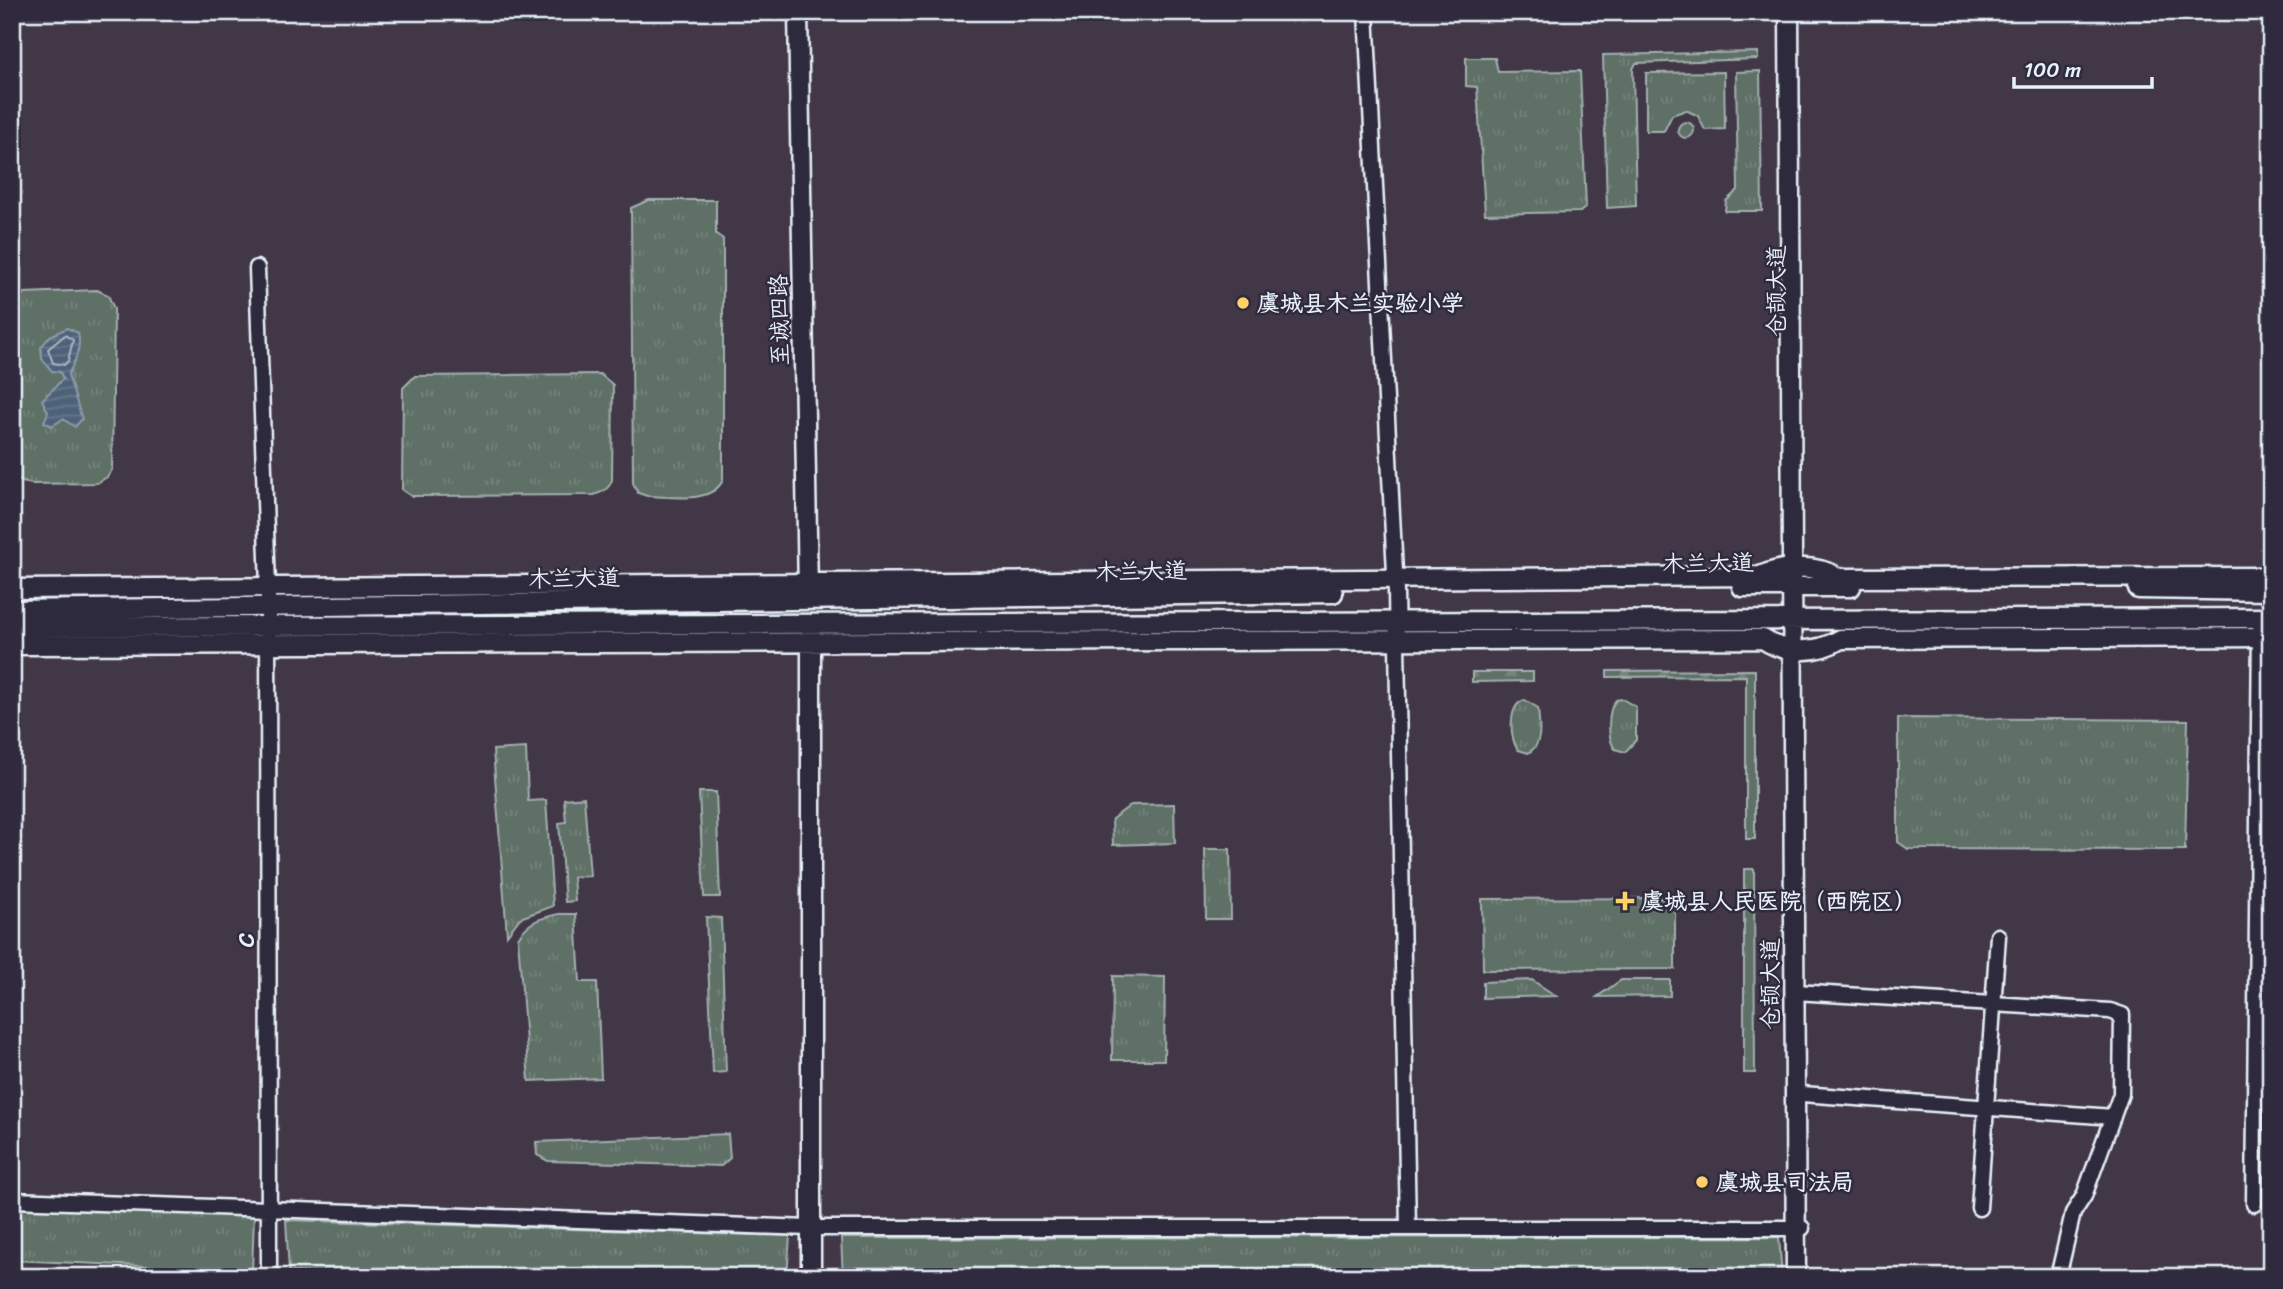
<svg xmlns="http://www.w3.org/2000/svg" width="2283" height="1289" font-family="Sriracha,'LXGW WenKai TC',sans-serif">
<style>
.grass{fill:url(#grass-tufts);stroke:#a3b0af;stroke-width:2}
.forest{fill:url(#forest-firs);stroke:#a3b0af;stroke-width:2}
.water{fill:url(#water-rules);stroke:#8c9bac;stroke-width:2}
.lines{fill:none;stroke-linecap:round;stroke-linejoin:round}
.shore{stroke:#aab8c5;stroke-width:2}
.minor-casing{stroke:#e8f1f8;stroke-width:19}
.major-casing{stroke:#e8f1f8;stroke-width:23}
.minor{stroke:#2f2a3d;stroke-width:14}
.major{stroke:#2f2a3d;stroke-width:18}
.poi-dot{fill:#ffd166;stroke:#2f2a3d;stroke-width:2.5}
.labels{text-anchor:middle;stroke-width:5;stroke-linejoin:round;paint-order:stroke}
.street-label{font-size:23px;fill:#e8f1f8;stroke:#2f2a3d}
.poi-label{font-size:23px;font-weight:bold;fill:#e8f1f8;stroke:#2f2a3d;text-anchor:start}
</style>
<defs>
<pattern id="grass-tufts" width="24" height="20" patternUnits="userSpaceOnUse" patternTransform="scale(1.75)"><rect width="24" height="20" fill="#5e6f66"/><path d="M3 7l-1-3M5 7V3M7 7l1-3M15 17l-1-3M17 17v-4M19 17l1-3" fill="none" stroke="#75847d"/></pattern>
<pattern id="forest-firs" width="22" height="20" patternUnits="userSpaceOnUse" patternTransform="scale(1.75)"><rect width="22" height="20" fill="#5e6f66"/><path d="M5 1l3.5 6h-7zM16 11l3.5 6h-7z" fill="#75847d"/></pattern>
<pattern id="water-rules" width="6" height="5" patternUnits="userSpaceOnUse" patternTransform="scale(1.75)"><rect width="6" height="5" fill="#4e6279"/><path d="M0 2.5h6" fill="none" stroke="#68798d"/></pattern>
</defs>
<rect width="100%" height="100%" fill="#413747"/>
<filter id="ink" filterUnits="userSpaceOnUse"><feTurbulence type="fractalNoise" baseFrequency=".0143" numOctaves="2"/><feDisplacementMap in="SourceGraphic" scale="14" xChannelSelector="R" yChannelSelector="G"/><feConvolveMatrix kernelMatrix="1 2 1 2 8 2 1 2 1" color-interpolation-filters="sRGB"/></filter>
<g filter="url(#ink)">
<path class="grass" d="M 1758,52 L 1758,59 L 1636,63 L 1633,69 L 1636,206 L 1607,208 L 1603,55 Z
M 1466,58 L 1495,58 L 1498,72 L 1580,71 L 1586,207 L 1580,212 L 1485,214 L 1477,87 L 1466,86 Z
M 1760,71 L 1762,211 L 1725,211 L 1726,201 L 1738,190 L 1736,72 Z
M 1724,72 L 1725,129 L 1705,130 L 1698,116 L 1686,110 L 1672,115 L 1664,131 L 1646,131 L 1646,73 Z
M1678 130a8 8 0 1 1 16 0a8 8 0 1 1-16 0Z
M 649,200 L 716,200 L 716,234 L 723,239 L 723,480 C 711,505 670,496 647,496 L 638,493 L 633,483 L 631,208 Z
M 97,290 L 108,295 L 114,309 L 112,470 L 107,477 L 97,483 L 32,484 L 22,482 L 12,474 L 12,305 L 24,293 Z
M 600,374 L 613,385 L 612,480 C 609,489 603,492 594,495 L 411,496 L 402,490 L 403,388 L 415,376 Z
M 1622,699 L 1636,707 L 1636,740 L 1625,752 L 1615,749 C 1607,739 1607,710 1616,700 Z
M 1525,700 L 1538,708 C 1539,723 1544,745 1528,753 L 1518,750 C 1509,738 1508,704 1525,700 Z
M 1898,718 L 2188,720 L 2185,850 L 1908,849 L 1898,842 Z
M 526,748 L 528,801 L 546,800 L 553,906 L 520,918 L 507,935 L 493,750 Z
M 699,792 L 716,792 L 720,897 L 704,897 Z
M 584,797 L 590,876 L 573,877 L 575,901 L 565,902 L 559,823 L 566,822 L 564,799 Z
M 1174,804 L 1175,843 L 1113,845 L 1112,819 L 1131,805 Z
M 1205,849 L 1230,849 L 1231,919 L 1206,919 Z
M 1675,898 L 1675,969 L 1483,970 L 1482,899 Z
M 559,914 L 576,914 L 580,982 L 597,982 L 601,1078 L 529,1081 L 518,938 C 528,921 541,918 559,914 Z
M 706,917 L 721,918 L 726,1072 L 713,1073 Z
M 1113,976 L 1165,977 L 1164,1060 L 1112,1060 Z
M 1532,980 L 1556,996 L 1483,998 L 1483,982 Z
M 1621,980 L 1670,980 L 1670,996 L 1597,997 Z
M 728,1134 L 730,1158 L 721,1166 L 548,1161 L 537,1155 L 536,1142 Z
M 12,1208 L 254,1216 L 252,1271 L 12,1260 Z
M 286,1220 L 790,1236 L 787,1277 L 394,1277 L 289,1272 Z
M 1779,1237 L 1782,1277 L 843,1277 L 841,1238 Z"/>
<path class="forest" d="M 1755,670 L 1755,839 L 1746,839 L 1746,676 L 1607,677 L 1607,671 Z
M 1472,672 L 1533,672 L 1533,681 L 1472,682 Z
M 1744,869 L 1754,869 L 1755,1073 L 1744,1073 Z"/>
<path class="water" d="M 67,328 L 78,333 C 82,348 74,363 68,375 L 82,419 L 75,427 L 63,419 L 52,426 L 44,422 L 48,412 L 42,400 L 63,379 L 60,372 L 52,371 L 42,359 L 41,347 L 50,336 Z
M 12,1268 L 250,1277 L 12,1277 Z"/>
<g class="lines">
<path class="shore" d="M 65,335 L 73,340 L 68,361 L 64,365 L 53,363 L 48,349 Z"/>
<g class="minor-casing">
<path id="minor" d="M 1366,12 L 1396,592 L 1408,1228
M 257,268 L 268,587 L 269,1277
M 1795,992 L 2110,1011 L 2122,1015 L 2121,1094 L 2084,1196 L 2073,1213 L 2058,1277
M 1802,1094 L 2113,1117
M 12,1200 L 810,1228 L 1802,1228
M 2254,1204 L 2260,628
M 1979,1208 L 1998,936"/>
</g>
<g class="major-casing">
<path id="major" d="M 798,12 L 808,593
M 1789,12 L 1796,1277
M 1742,587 L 1851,587
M 12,589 L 1760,576 C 1786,565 1816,564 1840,578 L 2271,577
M 2138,589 L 2271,591
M 12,610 L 1333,593
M 12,627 L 2271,618
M 811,632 L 811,1277
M 12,645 L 1763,639 C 1786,655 1818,653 1841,639 L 2271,637"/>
</g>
<use href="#minor" class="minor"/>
<use href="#major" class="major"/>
</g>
</g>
<g class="poi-dot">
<circle cx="1243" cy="303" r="7"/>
<path d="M1621.5 890.5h7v7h7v7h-7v7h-7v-7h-7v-7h7z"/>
<circle cx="1702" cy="1182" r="7"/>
</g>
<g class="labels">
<g class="street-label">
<text transform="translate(1776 291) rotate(-90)" y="8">仓颉大道</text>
<text transform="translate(779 320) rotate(-91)" y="8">至诚四路</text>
<text transform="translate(1708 563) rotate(-1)" y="8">木兰大道</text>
<text transform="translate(1141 571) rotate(-1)" y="8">木兰大道</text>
<text transform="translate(574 578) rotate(-1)" y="8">木兰大道</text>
<text transform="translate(246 940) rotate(-90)" y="8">C</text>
<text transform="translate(1770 984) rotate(-90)" y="8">仓颉大道</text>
</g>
<g class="poi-label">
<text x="1257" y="311">虞城县木兰实验小学</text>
<text x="1641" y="909">虞城县人民医院（西院区）</text>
<text x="1716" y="1190">虞城县司法局</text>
</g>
</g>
<rect width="2283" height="1289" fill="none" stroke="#2f2a3d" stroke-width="42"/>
<rect x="21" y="21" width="2241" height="1247" fill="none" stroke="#e8f1f8" stroke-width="2.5" filter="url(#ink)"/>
<path d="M2014 77v10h138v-10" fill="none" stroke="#e8f1f8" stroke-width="3.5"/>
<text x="2024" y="77" font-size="21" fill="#e8f1f8" stroke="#2f2a3d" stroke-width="5" paint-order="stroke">100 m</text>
</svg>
